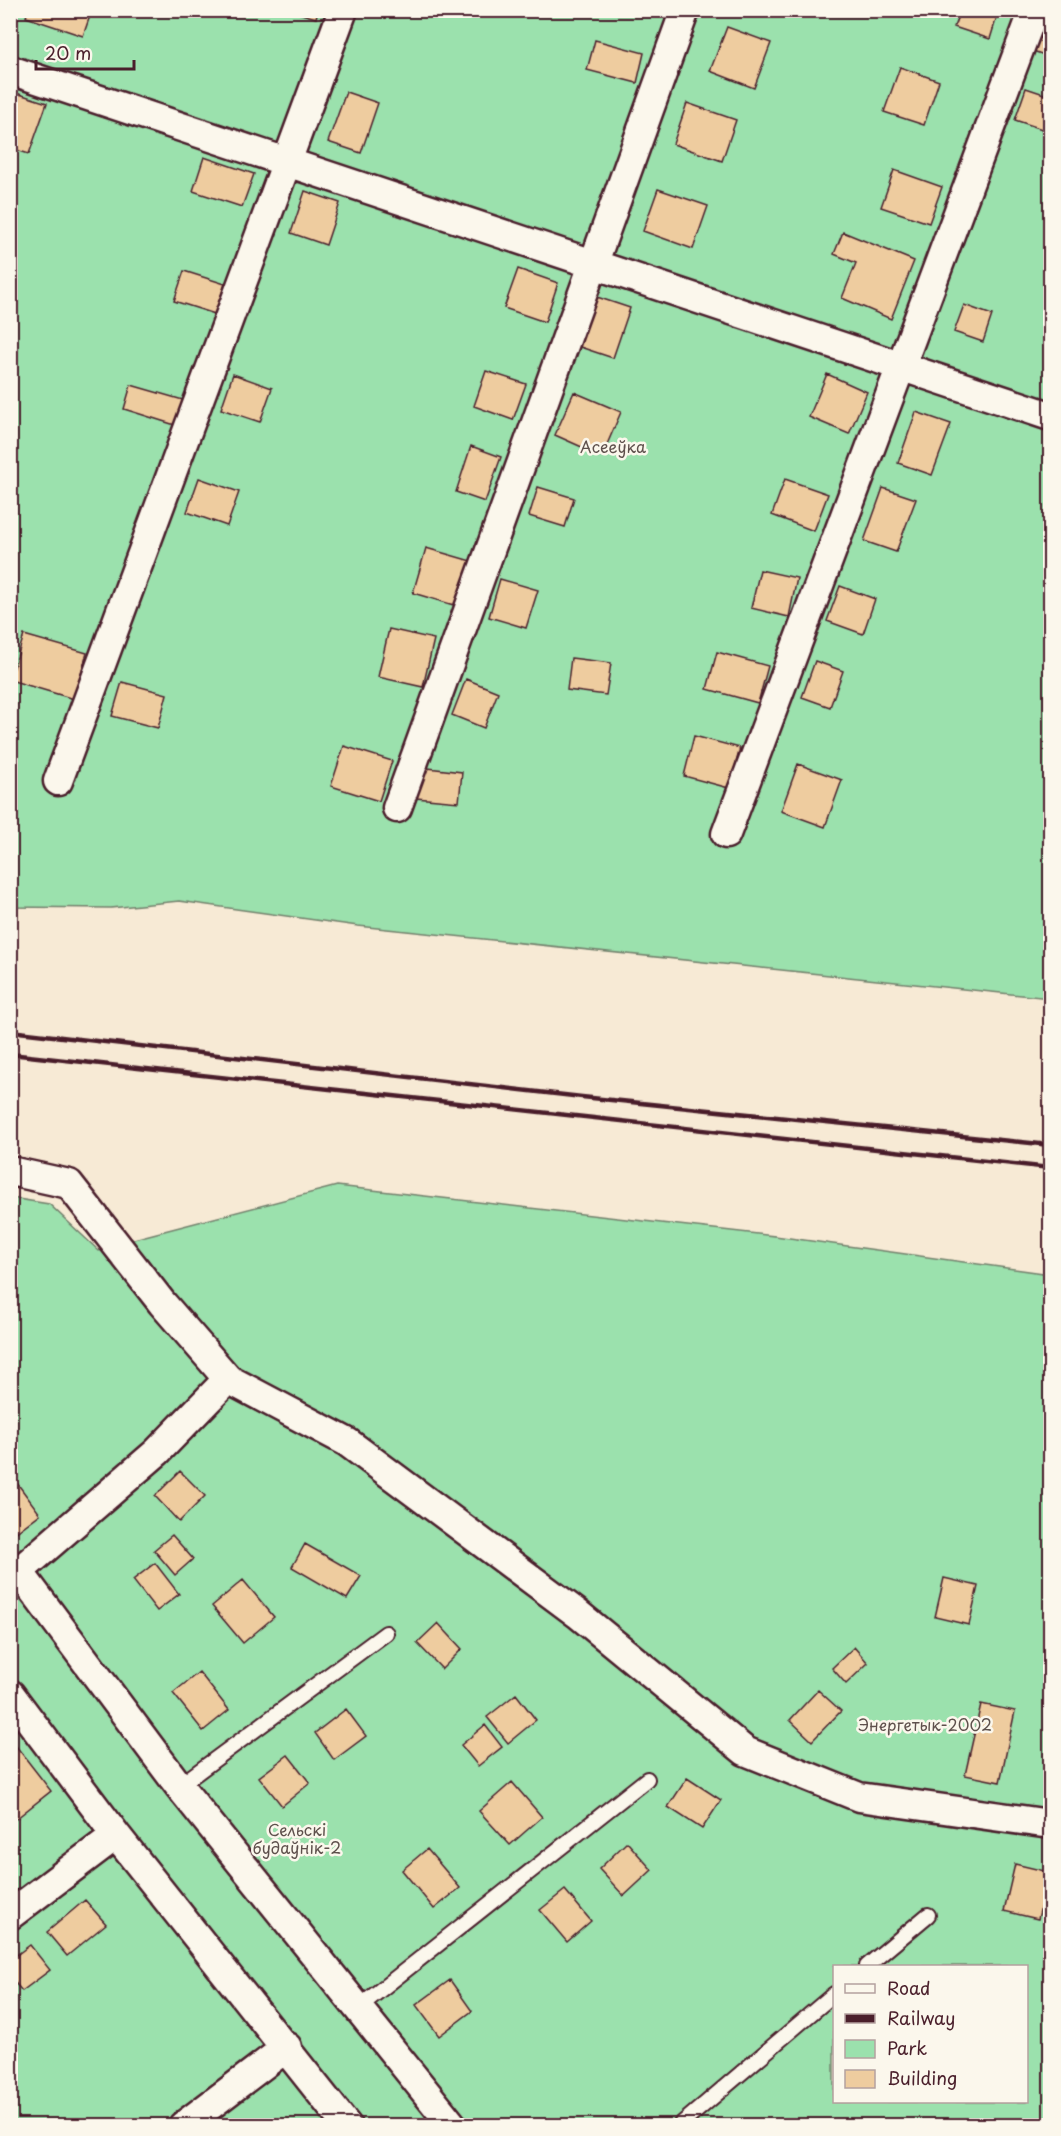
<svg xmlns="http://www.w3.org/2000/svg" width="1061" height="2136" font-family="'Playpen Sans',sans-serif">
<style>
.green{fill:#9be1ad;stroke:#72806c;stroke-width:1.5;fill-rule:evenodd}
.building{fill:#eecc9f;stroke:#4a1f2b;stroke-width:1.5}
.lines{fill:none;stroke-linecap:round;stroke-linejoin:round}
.lane-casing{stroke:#4a1f2b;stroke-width:18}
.street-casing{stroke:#4a1f2b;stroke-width:33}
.lane{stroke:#fbf7ec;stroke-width:14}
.street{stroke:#fbf7ec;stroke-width:28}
.rail{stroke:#4a1f2b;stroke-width:4.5}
.labels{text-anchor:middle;stroke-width:5;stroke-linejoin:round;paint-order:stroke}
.park-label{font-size:16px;fill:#5e504c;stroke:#fbf7ec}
</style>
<rect width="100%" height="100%" fill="#f7ead5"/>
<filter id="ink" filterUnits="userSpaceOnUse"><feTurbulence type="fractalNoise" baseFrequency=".0167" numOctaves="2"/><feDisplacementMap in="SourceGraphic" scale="12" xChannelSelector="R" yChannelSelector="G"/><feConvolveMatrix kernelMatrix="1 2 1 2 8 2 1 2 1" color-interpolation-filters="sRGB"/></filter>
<g filter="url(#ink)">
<path class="green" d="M 11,11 L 1050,11 L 1050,998 L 358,926 L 179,901 L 111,908 L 11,907 Z
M 337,1186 L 775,1236 L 1050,1274 L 1050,2125 L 11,2126 L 11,1198 L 49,1204 L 99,1251 L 126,1241 ZM 834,1966 L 1026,1966 L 1026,2102 L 834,2102 Z"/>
<path class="building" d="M 28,10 L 92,10 L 83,36 L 26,17 Z
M 287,10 L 318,10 L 316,18 Z
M 960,10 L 999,10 L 990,39 L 954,27 Z
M 1048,10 L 1050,10 L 1050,57 L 1033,51 Z
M 727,27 L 771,43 L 754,88 L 710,71 Z
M 595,40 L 644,53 L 637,83 L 587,70 Z
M 900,67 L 939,81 L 924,125 L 884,112 Z
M 1026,88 L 1050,96 L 1050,124 L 1048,131 L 1015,120 Z
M 10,91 L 47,103 L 29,154 L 10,148 Z
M 346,92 L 378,103 L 361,153 L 328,142 Z
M 687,103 L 736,120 L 722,161 L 673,144 Z
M 204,157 L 254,174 L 242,207 L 193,191 Z
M 894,170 L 942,187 L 929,223 L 881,207 Z
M 658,189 L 708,206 L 693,249 L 643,231 Z
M 305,191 L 340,203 L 326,245 L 291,233 Z
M 843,232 L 914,261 L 891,319 L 842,298 L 856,263 L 834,254 Z
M 518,269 L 558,283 L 545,322 L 504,308 Z
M 184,271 L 225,284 L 215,314 L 174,301 Z
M 594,296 L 630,308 L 613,358 L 577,346 Z
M 964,305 L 992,315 L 983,342 L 954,332 Z
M 486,371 L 526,384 L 513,420 L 474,406 Z
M 233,374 L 272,388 L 260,422 L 221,409 Z
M 827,374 L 867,392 L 849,434 L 809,417 Z
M 131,385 L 183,400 L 175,425 L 124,409 Z
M 574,392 L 621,412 L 602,456 L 555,435 Z
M 916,412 L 951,424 L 932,475 L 898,463 Z
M 471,446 L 501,457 L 485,502 L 456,492 Z
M 199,478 L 239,492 L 227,526 L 187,512 Z
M 785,479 L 828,494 L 814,531 L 772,515 Z
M 538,487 L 574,498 L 565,527 L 529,516 Z
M 883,488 L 916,499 L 896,552 L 864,541 Z
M 426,548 L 471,561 L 457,606 L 413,593 Z
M 760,570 L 797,578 L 789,617 L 751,608 Z
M 500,579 L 538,590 L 526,628 L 489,617 Z
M 840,586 L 875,599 L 863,634 L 827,621 Z
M 389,629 L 434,639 L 423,687 L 378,677 Z
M 24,635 L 87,653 L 74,699 L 10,680 Z
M 717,652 L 768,666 L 758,703 L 707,689 Z
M 571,658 L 611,663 L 606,695 L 567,690 Z
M 815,661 L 843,671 L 830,707 L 802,697 Z
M 466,679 L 498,692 L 484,728 L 452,715 Z
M 122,682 L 167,694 L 158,728 L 112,716 Z
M 694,736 L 740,748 L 729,788 L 684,776 Z
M 344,746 L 392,761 L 379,801 L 331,786 Z
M 798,764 L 842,780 L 825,827 L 781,811 Z
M 419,767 L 462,772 L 459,802 L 416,798 Z
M 180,1471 L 205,1496 L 179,1522 L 155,1496 Z
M 17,1483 L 40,1514 L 10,1537 L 10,1488 Z
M 172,1535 L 193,1559 L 175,1575 L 154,1550 Z
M 305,1544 L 361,1576 L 347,1599 L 292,1567 Z
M 155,1563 L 179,1594 L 157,1611 L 133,1580 Z
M 944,1578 L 978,1586 L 969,1625 L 935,1617 Z
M 243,1580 L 274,1617 L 243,1643 L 212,1606 Z
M 1050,1616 L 1050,1644 L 1045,1643 Z
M 438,1623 L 462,1649 L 442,1669 L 417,1643 Z
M 854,1647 L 868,1663 L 846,1684 L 832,1668 Z
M 199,1672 L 229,1710 L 203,1731 L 173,1693 Z
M 818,1690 L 841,1711 L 812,1741 L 790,1720 Z
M 516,1694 L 536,1720 L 508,1743 L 487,1717 Z
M 981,1704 L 1015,1711 L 1000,1782 L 965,1775 Z
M 346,1709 L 366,1736 L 334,1760 L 315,1733 Z
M 485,1725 L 502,1747 L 478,1766 L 461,1745 Z
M 16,1746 L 51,1791 L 12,1822 L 10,1819 L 10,1751 Z
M 288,1755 L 310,1783 L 282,1806 L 259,1777 Z
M 687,1778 L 721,1800 L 702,1829 L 668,1807 Z
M 512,1782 L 542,1817 L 510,1845 L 479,1811 Z
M 627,1842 L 652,1870 L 624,1896 L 599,1869 Z
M 427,1849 L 460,1888 L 434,1909 L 402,1870 Z
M 1015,1864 L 1049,1872 L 1038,1919 L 1004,1911 Z
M 565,1890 L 591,1921 L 567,1942 L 540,1910 Z
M 85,1900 L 106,1924 L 67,1956 L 47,1932 Z
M 30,1945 L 50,1970 L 22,1991 L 10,1977 L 10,1960 Z
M 450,1980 L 472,2011 L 439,2036 L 416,2005 Z"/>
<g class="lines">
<g class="lane-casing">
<path id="lane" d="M 179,1786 L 386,1633
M 867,1966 L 928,1915
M 359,2007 L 647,1779
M 679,2126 L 834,1994"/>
</g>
<g class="street-casing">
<path id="street" d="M 10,70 L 1050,416
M 58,781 L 343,10
M 397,808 L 685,10
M 726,834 L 1034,10
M 10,1171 L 69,1184 L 162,1303 L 228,1379
M 20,1573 L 179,1786 L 453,2126
M 10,1579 L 157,1452 L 228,1379 L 347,1442 L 578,1614 L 745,1751 L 859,1797 L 1050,1824
M 10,1694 L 116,1835 L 347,2126
M 10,1915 L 116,1835
M 183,2126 L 287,2047"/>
</g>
<use href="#lane" class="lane"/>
<use href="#street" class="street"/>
<path class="rail" d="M 10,1031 L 582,1097 L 1050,1145
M 10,1054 L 1050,1168"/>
</g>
</g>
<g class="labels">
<g class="park-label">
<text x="613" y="453">Асееўка</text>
<text x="925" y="1731">Энергетык-2002</text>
<text x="297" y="1836">Сельскі<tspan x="297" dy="18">будаўнік-2</tspan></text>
</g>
</g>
<rect width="1061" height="2136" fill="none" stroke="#fbf7ec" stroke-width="36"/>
<rect x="18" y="18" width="1025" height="2100" fill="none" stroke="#4a1f2b" stroke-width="2" filter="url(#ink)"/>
<rect x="833" y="1965" width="195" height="138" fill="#fbf7ec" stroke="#b4a19f" stroke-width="1.5"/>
<rect x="845" y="1984" width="30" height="9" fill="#fbf7ec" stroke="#b4a19f" stroke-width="1.5"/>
<text x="887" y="1995" font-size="18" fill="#4a1f2b">Road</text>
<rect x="845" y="2014" width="30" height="9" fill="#4a1f2b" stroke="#b4a19f" stroke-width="1.5"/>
<text x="887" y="2025" font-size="18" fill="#4a1f2b">Railway</text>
<rect x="845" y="2040" width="30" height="18" fill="#9be1ad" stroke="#b4a19f" stroke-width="1.5"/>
<text x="887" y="2055" font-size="18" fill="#4a1f2b">Park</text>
<rect x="845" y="2070" width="30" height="18" fill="#eecc9f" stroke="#b4a19f" stroke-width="1.5"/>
<text x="887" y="2085" font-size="18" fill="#4a1f2b">Building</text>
<path d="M36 60v9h98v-9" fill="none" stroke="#4a1f2b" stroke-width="3"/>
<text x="45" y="60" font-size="18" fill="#4a1f2b" stroke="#fbf7ec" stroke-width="4.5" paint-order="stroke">20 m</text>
</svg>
